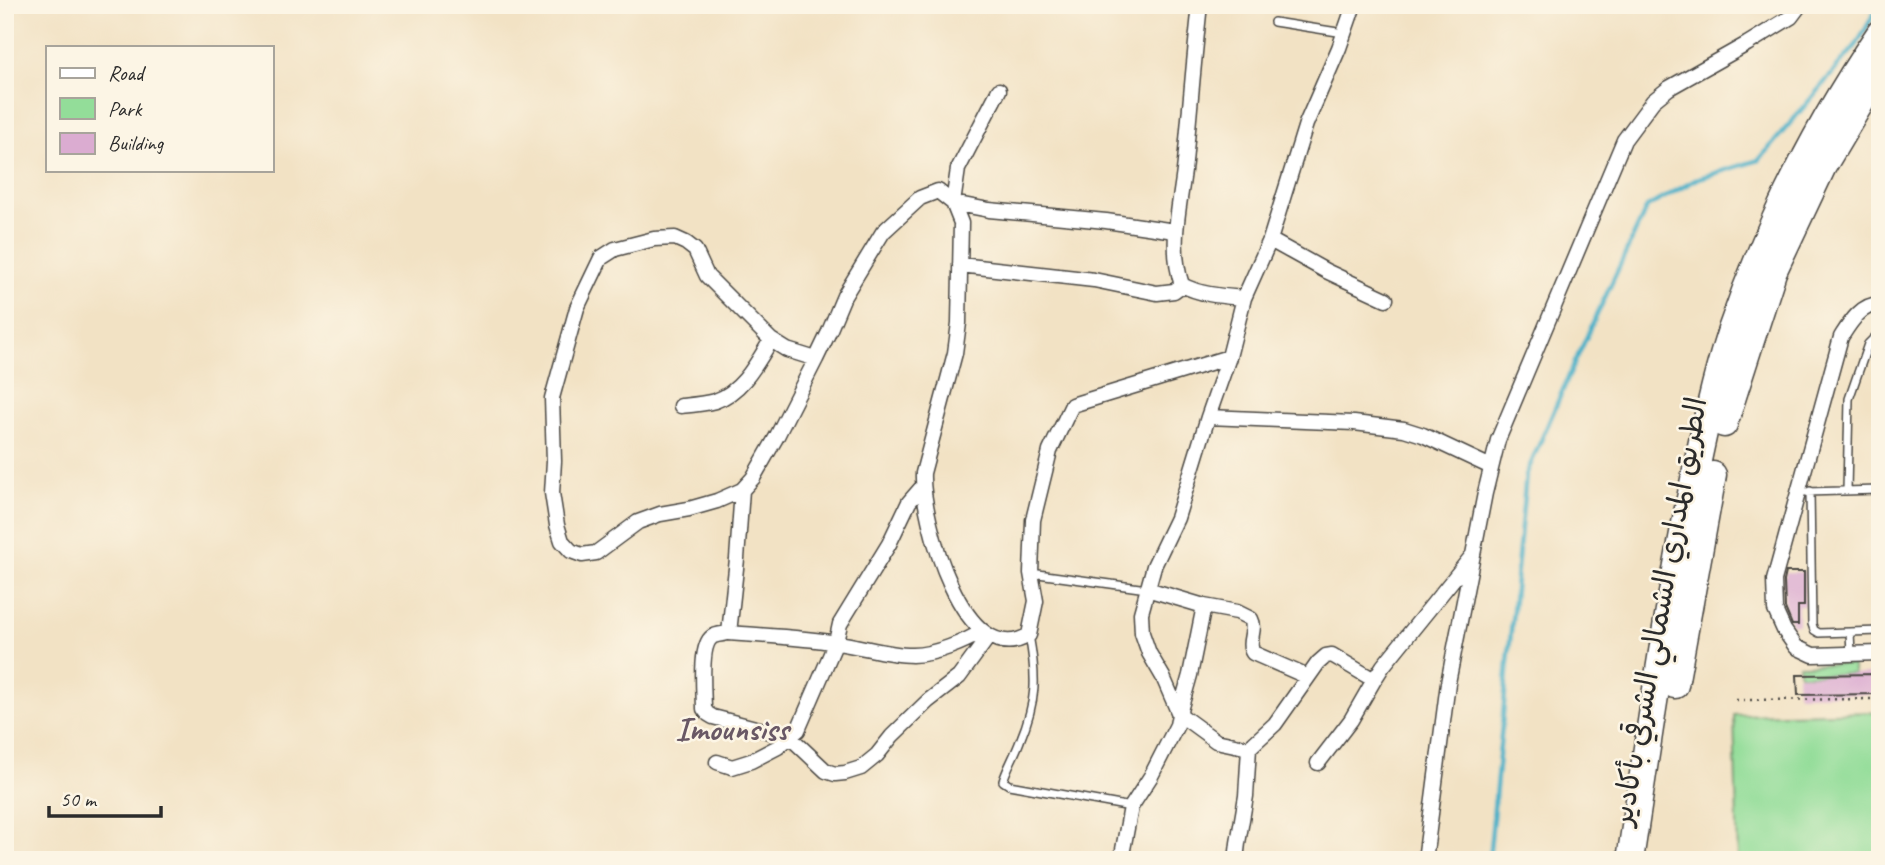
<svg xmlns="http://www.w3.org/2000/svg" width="1885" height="865" font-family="Caveat,'Playpen Sans Arabic',sans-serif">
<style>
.green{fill:#93dd99;stroke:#5f8462;stroke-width:2}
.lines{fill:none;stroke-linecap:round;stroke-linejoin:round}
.stream{stroke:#49b0c8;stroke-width:4.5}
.building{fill:#dbacd1}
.lane-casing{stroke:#494642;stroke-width:10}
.street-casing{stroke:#494642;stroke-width:17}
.highway-casing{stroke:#494642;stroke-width:29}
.path{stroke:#494642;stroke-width:2.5;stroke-dasharray:2 5;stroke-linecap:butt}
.lane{stroke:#fff;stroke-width:7}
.street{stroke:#fff;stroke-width:14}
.highway{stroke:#fff;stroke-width:26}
.labels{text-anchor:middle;stroke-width:5;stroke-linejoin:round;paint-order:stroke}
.street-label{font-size:30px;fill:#2b2b2b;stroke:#fcf5e5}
.quarter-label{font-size:33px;font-weight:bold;fill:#695865;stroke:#fcf5e5}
</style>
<rect width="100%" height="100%" fill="#fcf5e5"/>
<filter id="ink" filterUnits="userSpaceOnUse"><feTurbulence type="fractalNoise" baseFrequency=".0143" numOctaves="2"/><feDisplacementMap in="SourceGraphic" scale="14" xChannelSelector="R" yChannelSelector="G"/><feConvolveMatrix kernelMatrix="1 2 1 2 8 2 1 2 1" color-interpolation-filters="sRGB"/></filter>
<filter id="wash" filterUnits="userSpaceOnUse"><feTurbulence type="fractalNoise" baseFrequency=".00686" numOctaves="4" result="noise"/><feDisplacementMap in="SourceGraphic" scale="28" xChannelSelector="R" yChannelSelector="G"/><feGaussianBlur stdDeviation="1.57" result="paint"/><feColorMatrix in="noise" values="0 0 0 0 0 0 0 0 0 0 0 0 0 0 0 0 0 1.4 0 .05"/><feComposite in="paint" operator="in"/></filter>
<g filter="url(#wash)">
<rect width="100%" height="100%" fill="#f2e2c4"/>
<path class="green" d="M 1853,664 L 1853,674 L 1799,675 L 1799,665 Z
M 1880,712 L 1880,860 L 1738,860 L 1734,715 Z"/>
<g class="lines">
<path class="stream" d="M 1489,860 L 1526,475 L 1575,362 L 1647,207 L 1699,178 L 1759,160 L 1857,44 L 1879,5"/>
</g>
<g id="blocks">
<path class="building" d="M 1786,572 L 1804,572 L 1804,606 L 1798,606 L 1798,625 L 1792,625 L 1785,608 L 1784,581 Z
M 1880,674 L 1880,694 L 1798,695 L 1797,675 Z"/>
</g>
</g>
<g filter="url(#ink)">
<use href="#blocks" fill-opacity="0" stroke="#494642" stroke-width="2"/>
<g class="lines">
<g class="lane-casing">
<path id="lane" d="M 1274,22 L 1344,33
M 1810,491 L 1812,624 L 1814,630 L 1819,633 L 1880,631
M 1847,491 L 1849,399 L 1868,344 L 1875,337 L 1880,336
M 1806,492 L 1880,490
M 1031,573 L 1147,589
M 1850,632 L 1851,654
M 1029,635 C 1037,678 1037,700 1020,741 C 1015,755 1007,768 1003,781 L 1009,785 L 1131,807"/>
</g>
<g class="street-casing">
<path id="street" d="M 999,90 L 958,169 L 953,203 L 989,210 L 1106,221 L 1175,231
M 1270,240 L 1306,124 L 1339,48 L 1354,5
M 960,265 L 1094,280 L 1157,293 L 1174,291 L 1182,285
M 1244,298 L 1270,240 L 1326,271 L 1386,299
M 1880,304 C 1861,304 1850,323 1841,337 L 1774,580 L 1775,610 L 1784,630 L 1796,647 L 1813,655 L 1880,653
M 816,359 L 787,350 L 771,340 L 707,276 L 695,250 L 686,243 L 675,238 L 654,239 L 615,249 L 601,258 L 577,308 L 552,398 L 554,461 L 552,493 L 557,525 L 562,541 L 571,551 L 582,555 L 596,553 L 638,522 L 660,514 L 689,509 L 717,501 L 742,490 L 753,478 L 777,436 L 791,408 L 816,359 L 828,334 L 844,296 L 883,232 L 920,198 L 938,191 L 953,203 L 961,223 L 959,323 L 955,353 L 923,473 C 921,516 964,675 1029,635 L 1036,601 L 1031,573 L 1033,520 L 1050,451 L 1072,405 L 1229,357
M 681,406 C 692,405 704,404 715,401 C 742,392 757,363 771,340
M 1208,417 L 1354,423 L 1404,429 L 1423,435 L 1491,467
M 1147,589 L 1204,606 L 1237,612 L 1251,619 C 1257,630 1246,642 1253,653 L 1308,677
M 1204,606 L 1190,675 L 1179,714 L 1216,741 L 1249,748 L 1246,796 L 1238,843 L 1236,860
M 983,631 C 965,642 934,655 912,655 C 887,655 862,646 837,643 C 801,637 765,636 729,633 C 724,634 716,634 712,637 C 699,646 704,693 704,709 L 708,714 L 713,717 L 790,737 L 826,771 L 835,774 L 845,773 L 861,768 L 877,755 L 892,736 L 928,701 L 959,677 L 989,636
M 729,633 L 737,559 L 742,490
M 1249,748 L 1275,724 L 1318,663 L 1326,656 L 1332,655 L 1374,680 L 1383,666 L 1472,556
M 717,762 L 732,767 L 751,761 L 778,747 L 798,730 L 836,642 L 840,624 L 889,544 L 909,502 L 922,487
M 1318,763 L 1351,720 L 1374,680
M 1121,860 L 1131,807 L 1151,776 L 1177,725 L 1179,714 L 1163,677 L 1149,653 L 1142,633 L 1141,613 L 1154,566 L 1177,518 L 1208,417 L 1229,357 L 1244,298 C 1222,296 1201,295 1182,285 C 1168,244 1181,203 1185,162 C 1190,110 1194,57 1200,5
M 1425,860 L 1448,683 L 1485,493 L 1498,440 L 1624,140 L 1653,101 L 1669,88 L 1747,44 L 1791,17 L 1800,5"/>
</g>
<g class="highway-casing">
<path id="highway" d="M 1724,424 L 1773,272 L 1823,166 L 1880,70
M 1675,685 L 1713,475
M 1630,860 C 1649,736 1666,612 1692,489 C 1703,436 1714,382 1731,330 C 1767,225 1818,124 1880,33"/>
</g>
<path class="path" d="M 1736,700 L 1880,699"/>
<use href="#lane" class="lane"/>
<use href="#street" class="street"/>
<use href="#highway" class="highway"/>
</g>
</g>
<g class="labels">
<g class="street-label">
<text transform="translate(1659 611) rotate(-80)" y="10">الطريق المداري الشمالي الشرقي بأكادير</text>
</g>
<g class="quarter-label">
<text x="732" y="740">Imounsiss</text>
</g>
</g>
<rect width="1885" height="865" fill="none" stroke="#fcf5e5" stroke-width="28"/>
<rect x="46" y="46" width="228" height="126" fill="#fcf5e5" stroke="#a8a49b" stroke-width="2"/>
<rect x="60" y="68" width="35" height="10" fill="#ffffff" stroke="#a8a49b" stroke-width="2"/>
<text x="108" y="80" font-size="21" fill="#2b2b2b">Road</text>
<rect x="60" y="98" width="35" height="21" fill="#93dd99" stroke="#a8a49b" stroke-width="2"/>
<text x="108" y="116" font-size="21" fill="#2b2b2b">Park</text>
<rect x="60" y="133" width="35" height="21" fill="#dbacd1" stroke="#a8a49b" stroke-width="2"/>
<text x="108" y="150" font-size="21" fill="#2b2b2b">Building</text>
<path d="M49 806v10h112v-10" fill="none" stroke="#2b2b2b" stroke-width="3.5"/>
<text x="60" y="806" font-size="21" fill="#2b2b2b" stroke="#fcf5e5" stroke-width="5" paint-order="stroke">50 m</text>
</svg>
